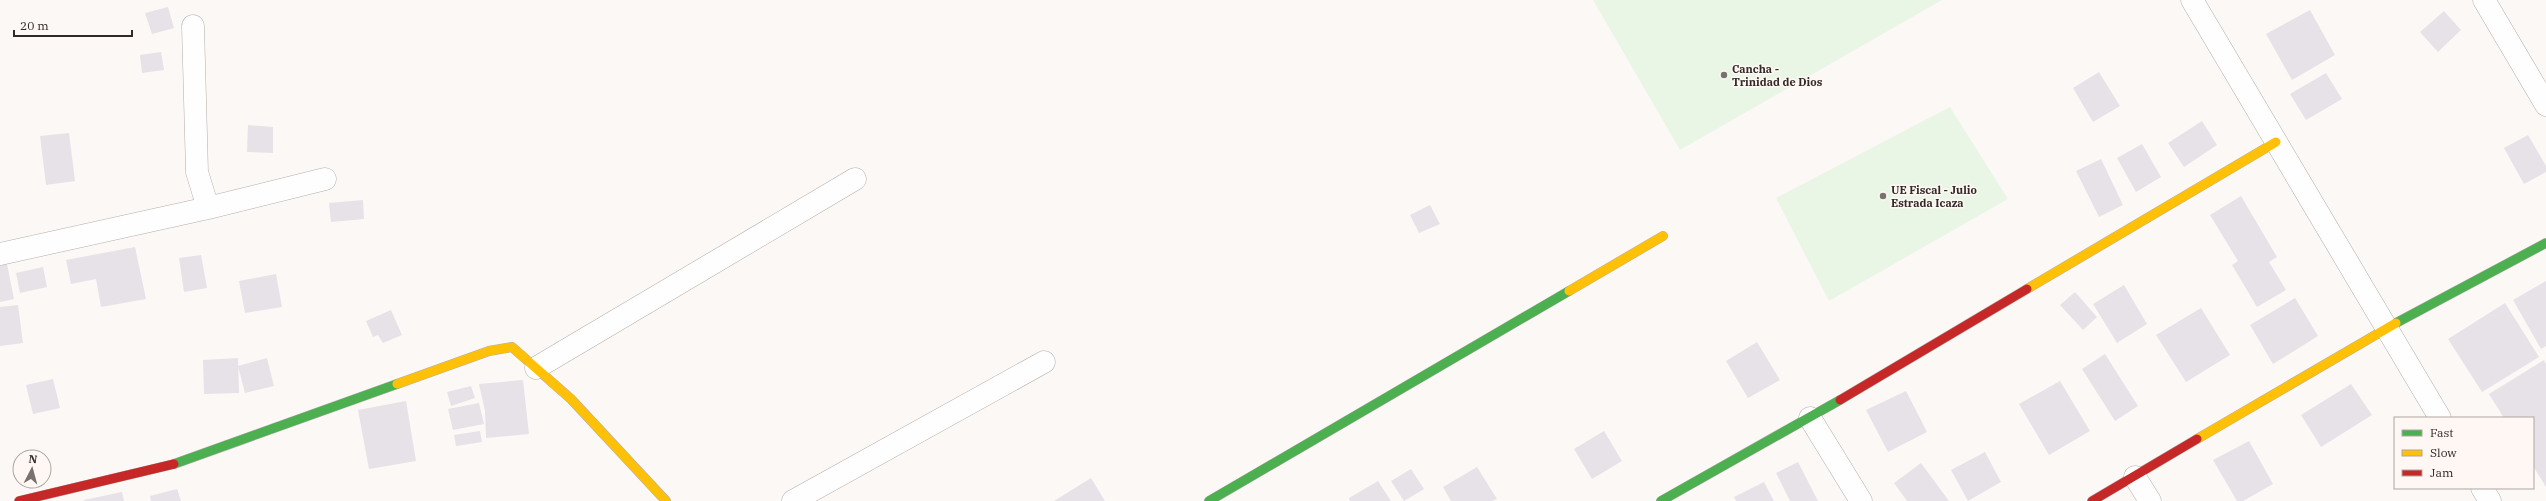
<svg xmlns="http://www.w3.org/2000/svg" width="2546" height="501" font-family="'IBM Plex Serif',serif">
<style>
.green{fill:#e9f6e6}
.building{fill:#e6e2e8}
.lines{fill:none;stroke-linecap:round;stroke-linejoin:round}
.street-casing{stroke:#b3aeab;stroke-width:23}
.fast-casing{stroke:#b3aeab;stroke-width:10}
.slow-casing{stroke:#b3aeab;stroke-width:10}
.jam-casing{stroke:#b3aeab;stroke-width:10}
.street{stroke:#fffefe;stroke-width:22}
.fast{stroke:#4caf50;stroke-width:9}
.slow{stroke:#ffc107;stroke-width:9}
.jam{stroke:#c62828;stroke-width:9}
.poi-dot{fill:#78726f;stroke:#fff7f3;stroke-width:1.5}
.labels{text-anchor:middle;stroke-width:3;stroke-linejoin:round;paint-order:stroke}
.poi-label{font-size:11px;font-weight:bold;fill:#312a26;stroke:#fff7f3;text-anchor:start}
</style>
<rect width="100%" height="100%" fill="#fcf8f6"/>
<path class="green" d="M 1593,0 L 1942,0 L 1680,150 Z
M 1950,107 L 2008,199 L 1829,301 L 1776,198 Z"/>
<path class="building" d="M 168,7 L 174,28 L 152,34 L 145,13 Z
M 2310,10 L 2335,55 L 2292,80 L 2266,34 Z
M 2444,11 L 2461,30 L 2438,52 L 2420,32 Z
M 161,52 L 164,70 L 142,73 L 140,55 Z
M 2099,72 L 2120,106 L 2093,122 L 2073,88 Z
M 2326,73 L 2342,99 L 2306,120 L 2290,94 Z
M 2202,121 L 2217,145 L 2184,167 L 2168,143 Z
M 248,125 L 273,127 L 273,153 L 247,152 Z
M 69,133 L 75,181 L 46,185 L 40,136 Z
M 2528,135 L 2546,166 L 2546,172 L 2524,184 L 2504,148 Z
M 2142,144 L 2161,177 L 2136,192 L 2117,158 Z
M 2101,159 L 2123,205 L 2099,217 L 2076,171 Z
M 2241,196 L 2277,257 L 2269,262 L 2286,290 L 2257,307 L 2232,265 L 2238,261 L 2210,215 Z
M 363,200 L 364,219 L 331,222 L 329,203 Z
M 1430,205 L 1440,224 L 1419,233 L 1410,215 Z
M 135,247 L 146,299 L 101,307 L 96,279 L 71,284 L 66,260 Z
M 201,255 L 207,288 L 184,292 L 179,258 Z
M 6,259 L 14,299 L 0,302 L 0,260 Z
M 43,267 L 47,287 L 20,293 L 16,273 Z
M 276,274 L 282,307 L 245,313 L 239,281 Z
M 2546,281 L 2546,346 L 2541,349 L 2513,300 Z
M 2124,285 L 2147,324 L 2117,343 L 2093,304 Z
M 2075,292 L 2097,317 L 2083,330 L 2060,305 Z
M 2295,298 L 2318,336 L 2273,364 L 2250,325 Z
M 2505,303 L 2539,357 L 2482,392 L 2448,339 Z
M 18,305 L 23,343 L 0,346 L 0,307 Z
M 2201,308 L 2230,355 L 2186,382 L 2156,335 Z
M 391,310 L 402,335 L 383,343 L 378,335 L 373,337 L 366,321 Z
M 1757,342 L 1780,380 L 1748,398 L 1726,361 Z
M 2105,354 L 2138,406 L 2115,421 L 2082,369 Z
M 238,358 L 239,393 L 204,394 L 203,360 Z
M 267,358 L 274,386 L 245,393 L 238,366 Z
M 2544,360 L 2546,364 L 2546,487 L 2533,466 L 2533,418 L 2504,418 L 2489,394 Z
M 53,379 L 60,408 L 33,414 L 26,385 Z
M 523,380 L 529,434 L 486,438 L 485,411 L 479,384 Z
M 2060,381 L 2090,431 L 2049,455 L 2019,404 Z
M 2351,384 L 2372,415 L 2321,447 L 2301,415 Z
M 471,386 L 475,398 L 451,406 L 447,392 Z
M 1906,391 L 1927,432 L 1888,452 L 1866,410 Z
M 406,401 L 416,461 L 369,469 L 358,410 Z
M 479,403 L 484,424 L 453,430 L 448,409 Z
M 480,431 L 482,442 L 456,446 L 454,435 Z
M 1604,431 L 1622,461 L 1592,479 L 1574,449 Z
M 2249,441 L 2273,484 L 2243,501 L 2237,501 L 2213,460 Z
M 1985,452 L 2001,482 L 1968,501 L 1951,470 Z
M 1798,462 L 1818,501 L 1790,501 L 1776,473 Z
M 1921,463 L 1949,501 L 1907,501 L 1894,483 Z
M 1477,467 L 1497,499 L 1492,501 L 1451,501 L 1443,487 Z
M 1411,469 L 1424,489 L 1404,501 L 1391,481 Z
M 1091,478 L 1105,501 L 1054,501 Z
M 1378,481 L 1391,501 L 1350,501 L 1349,498 Z
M 1764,482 L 1774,501 L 1736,501 L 1734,497 Z
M 177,489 L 181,501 L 151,501 L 150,496 Z
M 122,492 L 124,501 L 84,501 L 84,500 Z"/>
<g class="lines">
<g class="street-casing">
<path id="street" d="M 2192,0 L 2440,418
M 2484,0 L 2546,105
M 193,26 L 197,172 L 208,208
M 0,254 L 208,208 L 325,179
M 536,368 L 855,179
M 1810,418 L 1861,501
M 2135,477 L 2150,501
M 2482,488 L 2490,501
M 793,501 L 1044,362"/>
</g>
<g class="fast-casing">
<path id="fast" d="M 2396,323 L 2546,243
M 174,464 L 397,384
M 1209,501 L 1569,291
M 1661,501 L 1840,400"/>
</g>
<g class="slow-casing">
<path id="slow" d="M 2027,289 L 2276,142
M 1569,291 L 1663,236
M 397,384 L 489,351 L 512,347 L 571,399 L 666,501
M 2197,439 L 2396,323"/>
</g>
<g class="jam-casing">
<path id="jam" d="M 1840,400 L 2027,289
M 19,501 L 174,464
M 2092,501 L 2197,439"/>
</g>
<use href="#street" class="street"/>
<use href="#fast" class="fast"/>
<use href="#slow" class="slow"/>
<use href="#jam" class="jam"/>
</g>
<g class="poi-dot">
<circle cx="1724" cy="75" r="4"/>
<circle cx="1883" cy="196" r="4"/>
</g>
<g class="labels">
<g class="poi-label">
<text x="1732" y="73">Cancha -<tspan x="1732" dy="13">Trinidad de Dios</tspan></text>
<text x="1891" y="194">UE Fiscal - Julio<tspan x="1891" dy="13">Estrada Icaza</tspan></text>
</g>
</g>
<rect x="2394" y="417" width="140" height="72" fill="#fff7f3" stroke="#ada5a1"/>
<rect x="2402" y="430" width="20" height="6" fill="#4caf50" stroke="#ada5a1"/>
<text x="2430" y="437" font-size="12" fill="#312a26">Fast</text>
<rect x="2402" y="450" width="20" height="6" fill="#ffc107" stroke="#ada5a1"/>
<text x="2430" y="457" font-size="12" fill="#312a26">Slow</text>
<rect x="2402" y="470" width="20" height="6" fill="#c62828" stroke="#ada5a1"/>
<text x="2430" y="477" font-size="12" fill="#312a26">Jam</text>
<g transform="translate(32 469) rotate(6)"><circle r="19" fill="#fff7f3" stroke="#ada5a1"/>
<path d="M0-3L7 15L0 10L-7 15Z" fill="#78726f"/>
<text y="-6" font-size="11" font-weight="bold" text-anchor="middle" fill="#312a26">N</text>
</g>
<path d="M14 30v6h118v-6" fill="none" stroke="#312a26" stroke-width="2"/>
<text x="20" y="30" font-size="12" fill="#312a26" stroke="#fff7f3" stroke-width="3" paint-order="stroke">20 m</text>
</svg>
